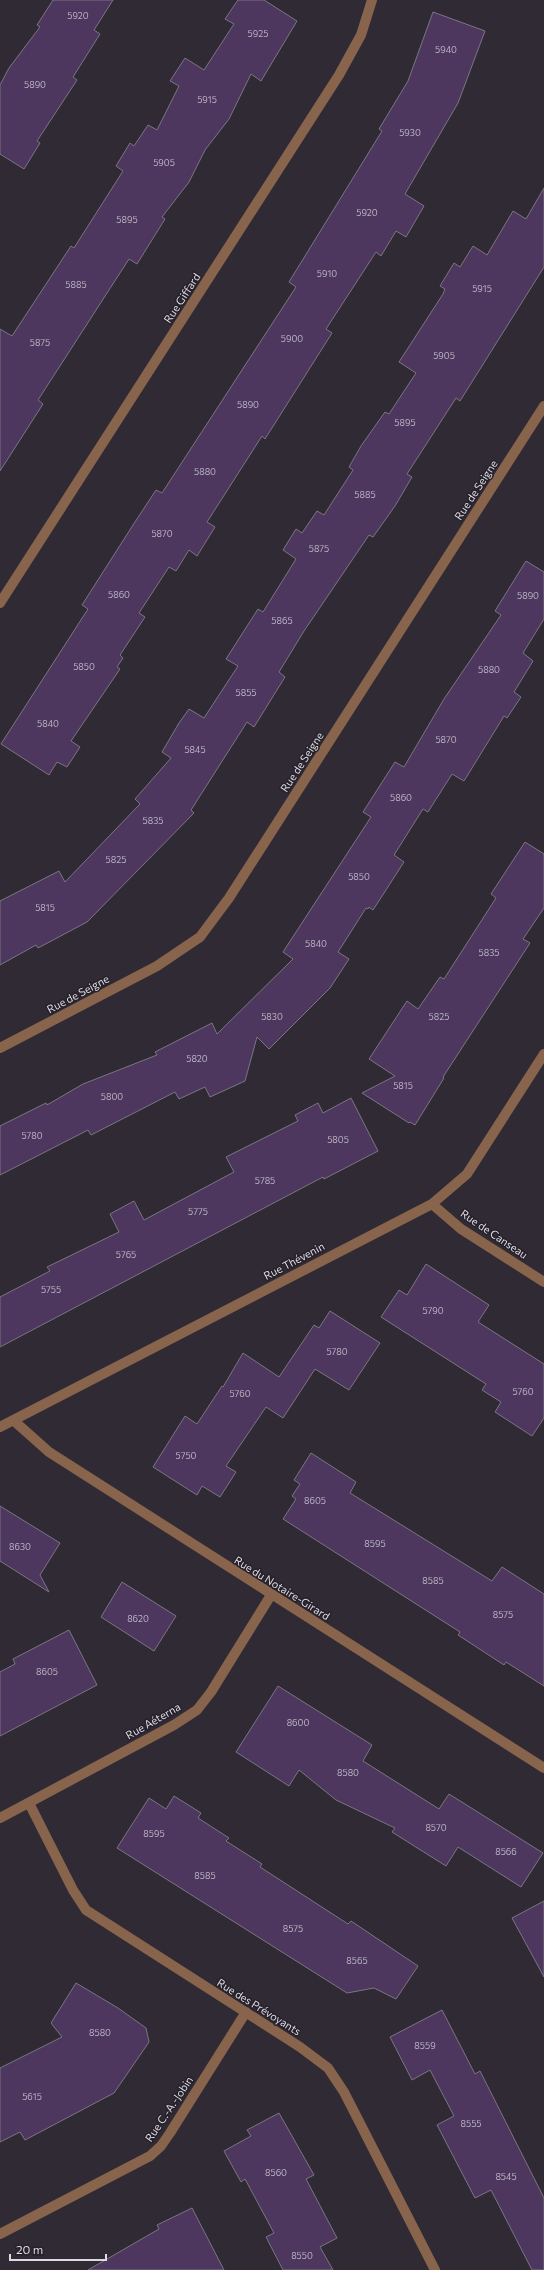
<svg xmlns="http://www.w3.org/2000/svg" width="544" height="2270" font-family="Commissioner,sans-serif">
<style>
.building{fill:#4d375f;stroke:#7b7581}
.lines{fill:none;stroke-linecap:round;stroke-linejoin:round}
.minor{stroke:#87644b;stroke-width:10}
.labels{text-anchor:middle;stroke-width:3;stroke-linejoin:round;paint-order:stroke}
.number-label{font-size:9px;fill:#b9b1c0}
.street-label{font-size:11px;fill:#dddae1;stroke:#26212b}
</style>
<rect width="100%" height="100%" fill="#302a35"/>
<path class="building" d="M 53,0 L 113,0 L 94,30 L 100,34 L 73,77 L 77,80 L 37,141 L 40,143 L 24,169 L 0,154 L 0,85 L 9,68 L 40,27 L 37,25 Z
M 238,0 L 264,0 L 297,21 L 261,81 L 251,74 L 229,119 L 205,150 L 189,182 L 162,217 L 165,219 L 137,264 L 129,259 L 38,400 L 43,404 L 0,471 L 0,329 L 12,336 L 71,246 L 74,248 L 123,171 L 116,166 L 130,143 L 134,146 L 148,125 L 157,130 L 179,86 L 170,81 L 185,58 L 204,70 L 234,24 L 225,19 Z
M 433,12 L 485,31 L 458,103 L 405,194 L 424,206 L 406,237 L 396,231 L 381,256 L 376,252 L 326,329 L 332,333 L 265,439 L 262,436 L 207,522 L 215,527 L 197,556 L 189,550 L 176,571 L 169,567 L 139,613 L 145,617 L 120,655 L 123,658 L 117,667 L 120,669 L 71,741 L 80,747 L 67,767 L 57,762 L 49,775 L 1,744 L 88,609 L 82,605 L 133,525 L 156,490 L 162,493 L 296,287 L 289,282 L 382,131 L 379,129 L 408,81 Z
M 544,188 L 544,267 L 460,401 L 456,398 L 407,474 L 412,477 L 395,506 L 373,537 L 369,535 L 304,631 L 279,672 L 285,677 L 254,727 L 247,722 L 191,810 L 194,813 L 87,922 L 38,948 L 36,945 L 0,965 L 0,901 L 59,871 L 65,882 L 140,804 L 135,799 L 171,758 L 162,752 L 179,723 L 189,709 L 204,718 L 238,666 L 226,659 L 258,609 L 263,612 L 296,559 L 283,550 L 296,529 L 302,533 L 317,511 L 324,515 L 353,470 L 349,467 L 361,446 L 385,412 L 389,414 L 416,373 L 399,362 L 443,294 L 445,289 L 440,286 L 454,263 L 460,267 L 473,246 L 487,255 L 513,211 L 526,219 Z
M 526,561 L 544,572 L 544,619 L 523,653 L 533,661 L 514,692 L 521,697 L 507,718 L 504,716 L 464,781 L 452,774 L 428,812 L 423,809 L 394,855 L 404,862 L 373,910 L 369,907 L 368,909 L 366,908 L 338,952 L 349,959 L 330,988 L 269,1049 L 257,1037 L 245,1081 L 210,1097 L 205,1087 L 179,1099 L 175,1092 L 91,1135 L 88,1130 L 0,1175 L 0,1126 L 46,1103 L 47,1105 L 83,1084 L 157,1055 L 155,1052 L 212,1023 L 217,1034 L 293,959 L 283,952 L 371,817 L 363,812 L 395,762 L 404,767 L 444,699 L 501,615 L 495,611 Z
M 525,842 L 544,854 L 544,908 L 523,939 L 530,943 L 443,1077 L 444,1078 L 415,1125 L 410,1122 L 409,1123 L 362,1093 L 395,1076 L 369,1059 L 407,1001 L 418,1009 L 440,977 L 444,979 L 496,898 L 491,894 Z
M 351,1098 L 378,1151 L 324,1179 L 323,1177 L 0,1347 L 0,1297 L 50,1271 L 47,1267 L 119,1232 L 110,1214 L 134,1201 L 144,1220 L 234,1172 L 226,1157 L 298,1121 L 295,1115 L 318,1103 L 323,1113 Z
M 426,1264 L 489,1305 L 478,1322 L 544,1364 L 544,1418 L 532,1436 L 495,1412 L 501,1402 L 482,1390 L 486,1384 L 381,1317 L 399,1290 L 407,1295 Z
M 330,1311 L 380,1343 L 349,1390 L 315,1369 L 283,1418 L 266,1407 L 226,1466 L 236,1472 L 220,1497 L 202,1486 L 197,1495 L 153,1467 L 185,1416 L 197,1424 L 222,1386 L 223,1387 L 243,1353 L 279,1377 L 314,1325 L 319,1328 Z
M 311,1453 L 356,1482 L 350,1493 L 492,1581 L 502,1567 L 544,1594 L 544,1686 L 506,1662 L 504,1665 L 458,1635 L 460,1632 L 283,1519 L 296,1499 L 292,1496 L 300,1484 L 294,1480 Z
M 0,1506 L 60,1543 L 40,1575 L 49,1592 L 0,1561 Z
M 122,1582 L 176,1616 L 154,1651 L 101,1617 Z
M 69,1630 L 97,1685 L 0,1736 L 0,1672 L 15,1664 L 13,1659 Z
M 278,1686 L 372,1745 L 363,1761 L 439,1809 L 449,1794 L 543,1853 L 521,1887 L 458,1847 L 446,1866 L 392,1832 L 395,1828 L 336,1800 L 299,1770 L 289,1786 L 236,1752 Z
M 174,1796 L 201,1813 L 198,1818 L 229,1838 L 226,1841 L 262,1864 L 260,1867 L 348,1924 L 351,1921 L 418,1966 L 396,1999 L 374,1988 L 347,1993 L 117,1848 L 149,1798 L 166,1809 Z
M 544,1901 L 544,1977 L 512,1918 Z
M 76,1983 L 118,2008 L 146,2028 L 149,2042 L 114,2093 L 25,2140 L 20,2132 L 0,2142 L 0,2068 L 62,2037 L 51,2023 Z
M 442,2010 L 475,2074 L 480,2071 L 544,2198 L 544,2270 L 532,2270 L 491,2190 L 475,2198 L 437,2125 L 454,2116 L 430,2070 L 412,2080 L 390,2037 Z
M 279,2113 L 314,2175 L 306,2179 L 337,2238 L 320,2247 L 333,2270 L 283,2270 L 266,2237 L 274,2233 L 245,2179 L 241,2182 L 224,2151 L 251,2136 L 247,2130 Z
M 192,2208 L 224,2270 L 88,2270 L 159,2229 L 157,2225 Z"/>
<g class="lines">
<path class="minor" d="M 0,603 L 339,75 L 361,35 L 372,0
M 0,1048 L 157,966 L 200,937 L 229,898 L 544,406
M 432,1204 L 461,1229 L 544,1282
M 13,1420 L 49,1452 L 544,1768
M 0,1427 L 432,1204 L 467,1174 L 544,1054
M 29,1803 L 73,1890 L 86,1910 L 300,2047 L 328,2068 L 344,2092 L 435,2270
M 0,1818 L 174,1725 L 197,1710 L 211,1692 L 271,1595
M 0,2234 L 150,2156 L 161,2146 L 170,2133 L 246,2012"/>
</g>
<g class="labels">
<g class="number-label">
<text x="78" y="19">5920</text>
<text x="258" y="37">5925</text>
<text x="446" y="53">5940</text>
<text x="35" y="88">5890</text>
<text x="207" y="103">5915</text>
<text x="410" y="136">5930</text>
<text x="164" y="166">5905</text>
<text x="367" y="216">5920</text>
<text x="127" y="223">5895</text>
<text x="327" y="277">5910</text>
<text x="76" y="288">5885</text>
<text x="482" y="292">5915</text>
<text x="292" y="342">5900</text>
<text x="40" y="346">5875</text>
<text x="444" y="359">5905</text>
<text x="248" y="408">5890</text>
<text x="405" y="426">5895</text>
<text x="205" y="475">5880</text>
<text x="365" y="498">5885</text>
<text x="162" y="537">5870</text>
<text x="319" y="552">5875</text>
<text x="119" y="598">5860</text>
<text x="528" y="599">5890</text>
<text x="282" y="624">5865</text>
<text x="84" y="670">5850</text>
<text x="489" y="673">5880</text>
<text x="246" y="696">5855</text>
<text x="48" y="727">5840</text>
<text x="446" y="743">5870</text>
<text x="195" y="753">5845</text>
<text x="401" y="801">5860</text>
<text x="153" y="824">5835</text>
<text x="116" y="863">5825</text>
<text x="359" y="880">5850</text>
<text x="45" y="911">5815</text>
<text x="316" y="947">5840</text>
<text x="489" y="956">5835</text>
<text x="272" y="1020">5830</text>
<text x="439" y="1020">5825</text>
<text x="197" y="1062">5820</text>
<text x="403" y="1089">5815</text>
<text x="112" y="1100">5800</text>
<text x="32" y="1139">5780</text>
<text x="338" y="1143">5805</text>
<text x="265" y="1184">5785</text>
<text x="198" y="1215">5775</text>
<text x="126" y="1258">5765</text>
<text x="51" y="1293">5755</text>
<text x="433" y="1314">5790</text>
<text x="337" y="1355">5780</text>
<text x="523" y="1395">5760</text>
<text x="240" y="1397">5760</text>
<text x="186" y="1459">5750</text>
<text x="315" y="1504">8605</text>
<text x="375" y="1547">8595</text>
<text x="20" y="1550">8630</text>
<text x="433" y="1584">8585</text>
<text x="503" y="1618">8575</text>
<text x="138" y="1622">8620</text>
<text x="47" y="1675">8605</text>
<text x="298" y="1726">8600</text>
<text x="348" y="1776">8580</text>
<text x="436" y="1831">8570</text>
<text x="154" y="1837">8595</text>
<text x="506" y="1855">8566</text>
<text x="205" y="1879">8585</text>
<text x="293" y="1932">8575</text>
<text x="357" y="1964">8565</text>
<text x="100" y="2036">8580</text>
<text x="425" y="2049">8559</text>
<text x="32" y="2100">5615</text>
<text x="471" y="2127">8555</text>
<text x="276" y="2176">8560</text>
<text x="506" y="2180">8545</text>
<text x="302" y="2259">8550</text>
</g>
<g class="street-label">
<text transform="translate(182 298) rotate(-57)" y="4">Rue Giffard</text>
<text transform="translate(476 490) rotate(-57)" y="4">Rue de Seigne</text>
<text transform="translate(302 762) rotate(-57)" y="4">Rue de Seigne</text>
<text transform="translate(78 994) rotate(-28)" y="4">Rue de Seigne</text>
<text transform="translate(494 1234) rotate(34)" y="4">Rue de Canseau</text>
<text transform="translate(294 1261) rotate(-28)" y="4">Rue Thévenin</text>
<text transform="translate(282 1588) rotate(32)" y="4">Rue du Notaire-Girard</text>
<text transform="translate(153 1721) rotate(-30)" y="4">Rue Aéterna</text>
<text transform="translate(259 2007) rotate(32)" y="4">Rue des Prévoyants</text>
<text transform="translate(169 2109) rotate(-56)" y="4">Rue C.-A.-Jobin</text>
</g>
</g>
<path d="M10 2254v6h96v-6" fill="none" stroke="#dddae1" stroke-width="2"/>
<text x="16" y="2254" font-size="12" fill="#dddae1" stroke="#26212b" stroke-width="3" paint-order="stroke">20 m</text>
</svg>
